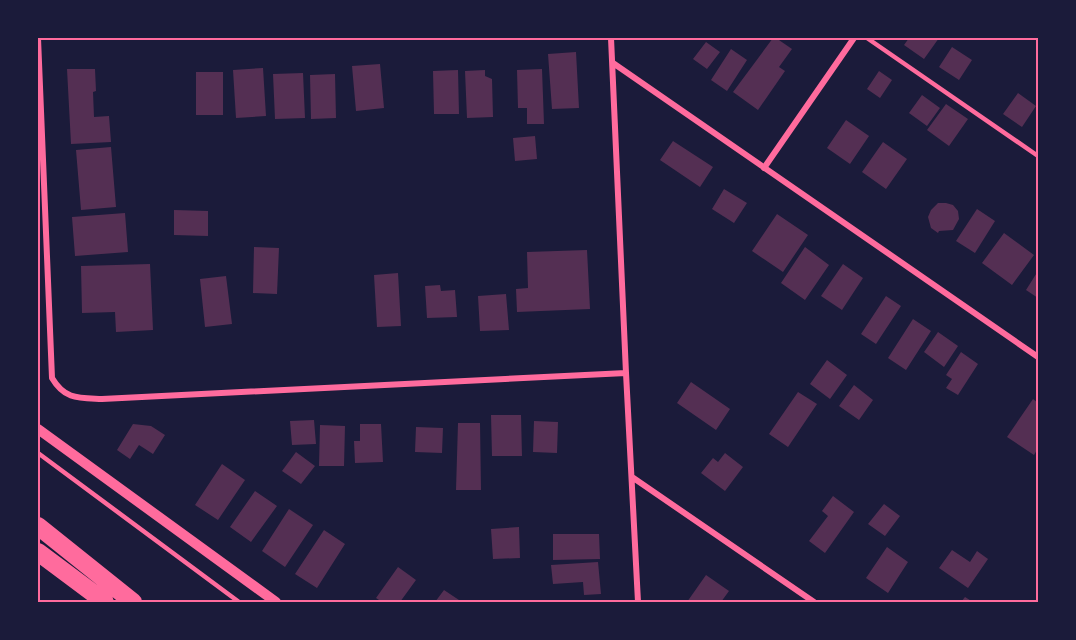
<svg xmlns="http://www.w3.org/2000/svg" width="1076" height="640" font-family="Karla,sans-serif">
<style>
.building{fill:#542f53}
.lines{fill:none;stroke-linecap:round;stroke-linejoin:round}
.service{stroke:#ff6b9d;stroke-width:4.5}
.minor{stroke:#ff6b9d;stroke-width:6}
.tertiary{stroke:#ff6b9d;stroke-width:10}
.motorway{stroke:#ff6b9d;stroke-width:18}
.neatline{fill:none;stroke:#ff6b9d;stroke-width:2}
</style>
<rect width="100%" height="100%" fill="#1b1b3a"/>
<path class="building" d="M 773,38 L 776,38 L 792,49 L 779,67 L 785,71 L 758,110 L 733,92 Z
M 909,38 L 939,38 L 924,59 L 904,45 Z
M 706,42 L 720,52 L 707,69 L 693,59 Z
M 952,47 L 972,60 L 959,80 L 939,67 Z
M 731,49 L 747,60 L 727,91 L 711,80 Z
M 576,52 L 579,108 L 552,109 L 548,54 Z
M 380,64 L 384,108 L 356,111 L 352,66 Z
M 263,68 L 266,116 L 236,118 L 233,70 Z
M 67,69 L 95,69 L 96,91 L 93,92 L 94,117 L 109,116 L 111,142 L 71,144 Z
M 542,69 L 544,124 L 527,124 L 527,108 L 518,108 L 517,70 Z
M 458,70 L 459,114 L 434,114 L 433,71 Z
M 485,70 L 485,76 L 492,79 L 493,117 L 467,118 L 465,71 Z
M 879,71 L 892,80 L 880,98 L 867,89 Z
M 196,72 L 223,72 L 223,115 L 196,115 Z
M 303,73 L 305,118 L 275,119 L 273,74 Z
M 335,74 L 336,118 L 311,119 L 310,75 Z
M 1018,93 L 1036,106 L 1022,127 L 1003,114 Z
M 922,95 L 940,108 L 927,126 L 909,113 Z
M 946,104 L 968,119 L 949,146 L 927,130 Z
M 846,120 L 869,136 L 850,164 L 827,148 Z
M 535,136 L 537,159 L 515,161 L 513,138 Z
M 673,141 L 713,167 L 700,187 L 660,160 Z
M 883,142 L 907,159 L 886,189 L 862,172 Z
M 111,147 L 116,207 L 81,210 L 76,150 Z
M 724,189 L 747,203 L 734,223 L 712,209 Z
M 938,203 L 946,203 L 953,205 L 958,211 L 959,219 L 953,230 L 939,231 L 938,233 L 931,228 L 928,217 L 931,210 Z
M 977,209 L 995,221 L 975,253 L 956,241 Z
M 174,210 L 208,211 L 208,236 L 174,235 Z
M 125,213 L 128,252 L 75,256 L 72,217 Z
M 777,214 L 808,235 L 783,272 L 752,251 Z
M 1004,233 L 1034,255 L 1012,285 L 982,263 Z
M 254,247 L 279,248 L 277,294 L 253,293 Z
M 805,247 L 829,265 L 805,300 L 781,283 Z
M 587,250 L 590,309 L 517,312 L 516,289 L 528,288 L 527,252 Z
M 150,264 L 153,330 L 116,332 L 115,312 L 82,313 L 81,266 Z
M 843,264 L 863,278 L 842,310 L 821,296 Z
M 1038,271 L 1038,298 L 1026,290 Z
M 398,273 L 401,326 L 377,327 L 374,275 Z
M 226,276 L 232,324 L 205,327 L 200,279 Z
M 440,285 L 441,291 L 455,290 L 457,317 L 427,318 L 425,286 Z
M 506,294 L 509,330 L 480,331 L 478,296 Z
M 886,296 L 901,306 L 876,344 L 861,334 Z
M 913,319 L 931,331 L 906,370 L 888,358 Z
M 938,332 L 958,346 L 944,367 L 924,352 Z
M 961,352 L 978,364 L 958,395 L 946,388 L 952,379 L 946,375 Z
M 827,360 L 847,375 L 830,399 L 810,384 Z
M 691,382 L 730,409 L 716,430 L 677,403 Z
M 854,385 L 873,400 L 859,420 L 839,406 Z
M 798,392 L 817,404 L 788,447 L 769,434 Z
M 1033,399 L 1038,403 L 1038,448 L 1034,455 L 1007,437 Z
M 491,415 L 521,415 L 522,456 L 492,456 Z
M 314,420 L 316,444 L 292,445 L 290,421 Z
M 534,421 L 558,422 L 557,453 L 533,452 Z
M 458,423 L 480,423 L 481,490 L 456,490 Z
M 133,424 L 151,426 L 165,435 L 153,454 L 139,445 L 130,459 L 117,450 Z
M 360,424 L 381,424 L 383,462 L 355,463 L 354,441 L 360,441 Z
M 320,425 L 345,426 L 344,466 L 319,466 Z
M 416,427 L 443,428 L 442,453 L 415,452 Z
M 296,452 L 315,466 L 301,484 L 282,471 Z
M 725,453 L 743,467 L 725,491 L 701,473 L 713,458 L 718,462 Z
M 222,464 L 245,480 L 218,520 L 195,505 Z
M 255,491 L 277,506 L 251,542 L 230,527 Z
M 833,496 L 854,512 L 825,553 L 809,541 L 828,516 L 822,511 Z
M 884,504 L 900,516 L 885,536 L 868,524 Z
M 289,509 L 313,525 L 285,567 L 262,551 Z
M 519,527 L 520,558 L 493,559 L 491,529 Z
M 324,530 L 345,544 L 317,588 L 295,574 Z
M 553,534 L 599,534 L 600,559 L 553,560 Z
M 887,547 L 908,562 L 888,593 L 866,578 Z
M 952,550 L 970,562 L 977,551 L 988,559 L 968,588 L 939,568 Z
M 598,562 L 601,594 L 584,595 L 583,582 L 553,584 L 551,565 Z
M 398,567 L 416,580 L 400,602 L 382,602 L 376,598 Z
M 706,575 L 729,591 L 721,602 L 687,602 Z
M 444,590 L 462,602 L 435,602 Z
M 965,597 L 973,602 L 961,602 Z"/>
<g class="lines">
<path class="service" d="M 867,38 L 1038,156
M 38,453 L 239,602"/>
<path class="minor" d="M 38,38 L 52,378 C 65,400 79,398 102,399 L 626,373
M 611,38 L 626,373 L 638,602
M 613,63 L 1038,357
M 764,168 L 854,38
M 632,477 L 814,602"/>
<path class="tertiary" d="M 38,429 L 276,602"/>
<path class="motorway" d="M 38,526 L 133,602
M 38,552 L 105,602"/>
</g>
<rect width="1076" height="640" fill="none" stroke="#1b1b3a" stroke-width="78"/>
<rect x="39" y="39" width="998" height="562" class="neatline"/>
</svg>
